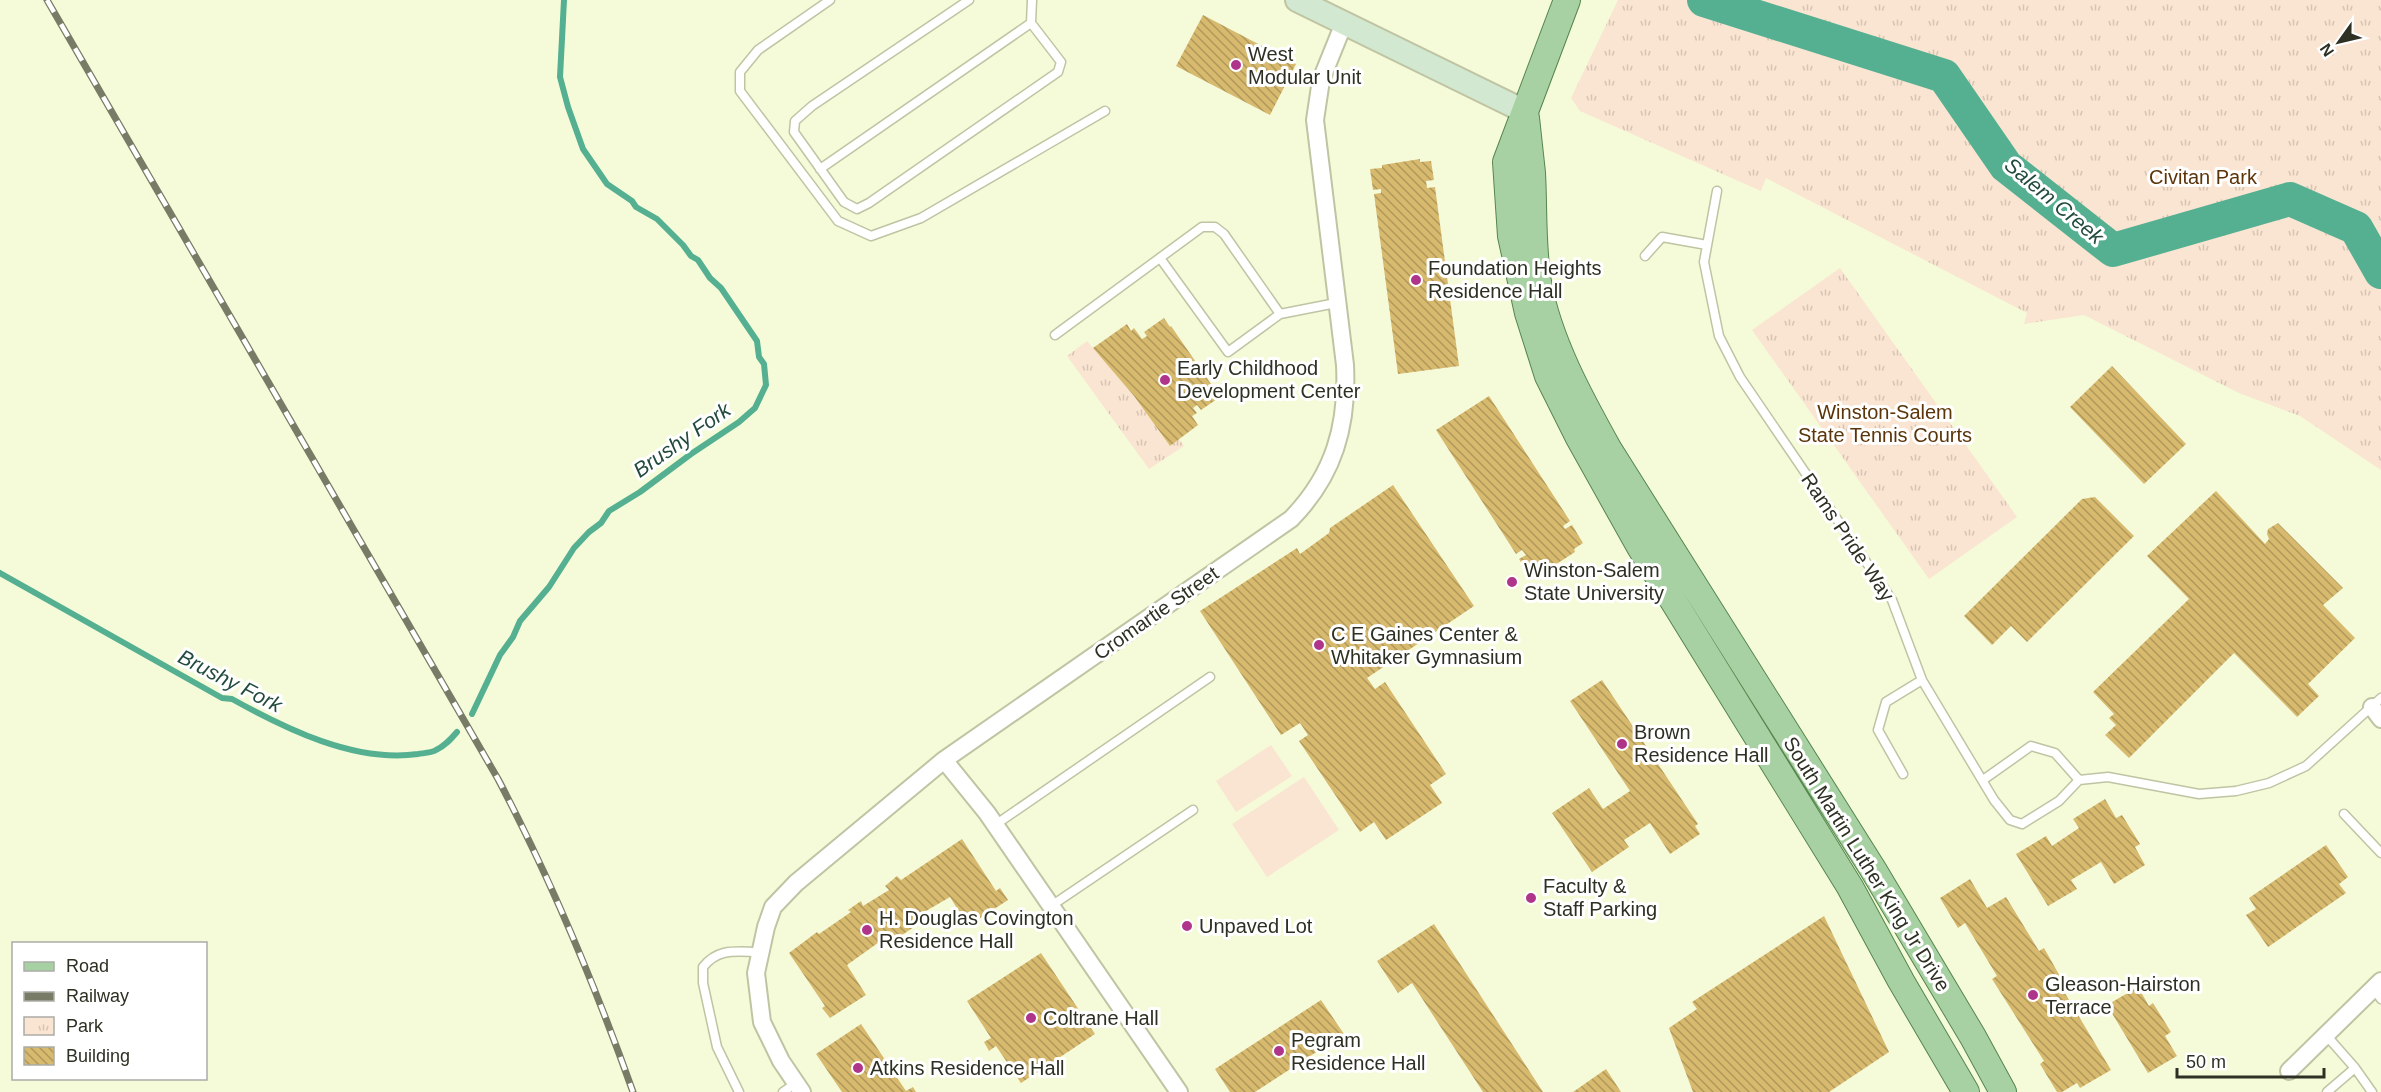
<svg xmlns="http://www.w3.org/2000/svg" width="2381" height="1092" font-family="Helvetica,sans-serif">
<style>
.green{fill:#fae4d2}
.park{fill:url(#park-tufts)}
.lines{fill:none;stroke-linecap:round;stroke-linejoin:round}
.stream{stroke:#54b091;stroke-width:6}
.river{stroke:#54b091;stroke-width:34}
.building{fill:url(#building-back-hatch)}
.service-casing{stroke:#bfc4a3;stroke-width:11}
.minor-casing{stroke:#bfc4a3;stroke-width:20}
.secondary-casing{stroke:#bfc4a3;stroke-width:26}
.primary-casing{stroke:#56854d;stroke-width:28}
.service{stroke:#fff;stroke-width:8}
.minor{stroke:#fff;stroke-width:16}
.secondary{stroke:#d3e8d0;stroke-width:22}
.primary{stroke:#a7d1a2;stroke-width:26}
.rail-casing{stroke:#787c66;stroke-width:7}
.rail{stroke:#fff;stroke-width:4.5;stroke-dasharray:14;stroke-linecap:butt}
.poi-dot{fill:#ae3589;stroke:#fff;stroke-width:2}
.labels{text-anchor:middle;stroke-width:6;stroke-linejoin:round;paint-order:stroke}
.poi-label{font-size:20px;fill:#2d3022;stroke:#fff;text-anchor:start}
.park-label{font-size:20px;fill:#5c3409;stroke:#fff}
.street-label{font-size:20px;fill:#2d3022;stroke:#fff}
.water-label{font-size:21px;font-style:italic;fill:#234b3d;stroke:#fff}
</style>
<defs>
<pattern id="park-tufts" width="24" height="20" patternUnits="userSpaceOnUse" patternTransform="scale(1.5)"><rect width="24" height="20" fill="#fae4d2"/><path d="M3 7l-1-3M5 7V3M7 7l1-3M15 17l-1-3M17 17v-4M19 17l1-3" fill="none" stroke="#d7c4b4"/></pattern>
<pattern id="building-back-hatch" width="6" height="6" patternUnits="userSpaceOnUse" patternTransform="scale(1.5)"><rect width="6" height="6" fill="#d8ba6f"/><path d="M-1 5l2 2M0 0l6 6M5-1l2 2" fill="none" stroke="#b0985b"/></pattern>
</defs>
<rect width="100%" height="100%" fill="#f5fbd9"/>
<path class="green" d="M 1271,745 L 1292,776 L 1236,812 L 1216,781 Z
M 1304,777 L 1339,830 L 1267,877 L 1232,824 Z"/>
<path class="park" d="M 1618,0 L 2381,0 L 2381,470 L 2300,416 L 2239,393 L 2084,315 L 2024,324 L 2027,313 L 1766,178 L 1761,191 L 1580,111 L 1571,98 Z
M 1840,268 L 2017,517 L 1929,579 L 1752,330 Z
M 1087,341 L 1134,396 L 1169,445 L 1179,439 L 1184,446 L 1149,469 L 1067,356 Z"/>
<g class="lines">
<path class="stream" d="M 0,573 L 222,698 L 232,699 C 286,729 355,763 418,754 C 424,753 431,753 436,750 C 445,746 451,739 457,732
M 472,714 L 500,655 L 513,637 L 520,621 L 549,587 L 574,548 L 589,532 L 601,523 L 609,511 L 640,492 L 691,454 L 739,422 L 755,408 L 766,385 L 764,364 L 759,357 L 757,341 L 721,288 L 710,278 L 698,260 L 691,256 L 683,245 L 657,219 L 636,207 L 632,201 L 607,184 L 583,149 L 568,107 L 560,77 L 564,0"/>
<path class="river" d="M 1704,0 L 1944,76 L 2006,166 L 2113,250 L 2290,199 L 2356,228 L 2381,272"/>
</g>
<path class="building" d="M 1203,15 L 1296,64 L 1270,115 L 1176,66 Z
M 1420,159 L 1420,162 L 1431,161 L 1434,180 L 1426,181 L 1427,188 L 1435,187 L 1459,366 L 1398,374 L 1374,194 L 1381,193 L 1381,189 L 1373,190 L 1370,169 L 1382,168 L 1382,165 Z
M 1164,318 L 1170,327 L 1171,326 L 1220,397 L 1201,410 L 1197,405 L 1193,408 L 1197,413 L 1192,416 L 1198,425 L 1170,446 L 1134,396 L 1093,348 L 1127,324 L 1131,331 L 1134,328 L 1142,339 L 1147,336 L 1144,332 Z
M 2112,366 L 2186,444 L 2144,484 L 2070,407 Z
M 1489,396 L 1570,521 L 1563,526 L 1565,529 L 1572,525 L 1583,543 L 1574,549 L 1575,552 L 1541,574 L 1539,570 L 1530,577 L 1519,559 L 1526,555 L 1522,550 L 1516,554 L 1436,430 Z
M 1393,485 L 1474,606 L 1367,678 L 1375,689 L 1385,682 L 1446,774 L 1430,785 L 1442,803 L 1386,840 L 1374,822 L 1360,832 L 1299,741 L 1308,735 L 1300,723 L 1281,735 L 1200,611 L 1297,548 L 1300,554 L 1329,533 L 1330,528 Z
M 2216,491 L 2265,544 L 2269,539 L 2267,534 L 2268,529 L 2278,523 L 2343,588 L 2323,605 L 2355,638 L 2308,684 L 2319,696 L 2297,717 L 2234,653 L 2129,758 L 2105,735 L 2116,725 L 2109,718 L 2114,714 L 2093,692 L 2189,599 L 2147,556 Z
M 2095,497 L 2134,536 L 2027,642 L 2011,626 L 1992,645 L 1964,616 L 2082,499 Z
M 1602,680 L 1698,824 L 1695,826 L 1700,834 L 1670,854 L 1650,823 L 1624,840 L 1629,847 L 1592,872 L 1552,813 L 1589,788 L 1603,809 L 1630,791 L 1570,701 Z
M 2105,799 L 2116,818 L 2122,815 L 2140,844 L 2135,847 L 2145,865 L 2114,884 L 2101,862 L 2071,880 L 2077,889 L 2048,906 L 2016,854 L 2046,836 L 2052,846 L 2079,828 L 2073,819 Z
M 962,839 L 996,891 L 1000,888 L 1008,900 L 968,926 L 950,897 L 914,918 L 917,925 L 887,945 L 882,940 L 847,965 L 866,995 L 830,1018 L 822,1008 L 825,1006 L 789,953 L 817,932 L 819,934 L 851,912 L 848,910 L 861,901 L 863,906 L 889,890 L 885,886 L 897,876 L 901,880 Z
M 2326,845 L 2348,877 L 2339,884 L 2346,893 L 2268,947 L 2246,915 L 2256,909 L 2249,898 Z
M 1970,879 L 1987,908 L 2006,897 L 2039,951 L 2044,948 L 2061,978 L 2057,980 L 2111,1070 L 2080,1088 L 2077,1083 L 2062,1092 L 2057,1092 L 2040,1064 L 2044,1061 L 1992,979 L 1997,976 L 1965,923 L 1958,928 L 1940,898 Z
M 1824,916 L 1889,1052 L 1829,1092 L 1693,1092 L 1669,1028 L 1697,1009 L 1692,1002 Z
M 1434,924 L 1543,1092 L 1483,1092 L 1412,983 L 1398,993 L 1377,961 Z
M 1041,953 L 1095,1034 L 1021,1083 L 996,1046 L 989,1051 L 984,1042 L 991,1038 L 967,1001 Z
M 2138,987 L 2149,1006 L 2153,1003 L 2171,1032 L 2165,1036 L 2177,1056 L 2148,1073 L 2107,1005 Z
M 1321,1000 L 1344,1034 L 1255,1092 L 1230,1092 L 1215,1069 Z
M 861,1024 L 906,1091 L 913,1087 L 916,1092 L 842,1092 L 816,1054 Z
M 1606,1069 L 1621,1092 L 1573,1092 Z"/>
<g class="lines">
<g class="service-casing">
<path id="service" d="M 830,0 L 758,50 L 740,72 L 740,91 L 838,221 L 871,236 L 921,218 L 1105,111
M 969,0 L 812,106 L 795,121 L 794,132 L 844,202 L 857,209 L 869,203 L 1058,72 L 1061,62 L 1031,23 L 1032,0
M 820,169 L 1031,23
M 1717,191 L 1704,262 L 1719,336 L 1740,377 L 1892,600 L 1922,680 L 1994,800 L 2010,820 L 2022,824 L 2059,801 L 2079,780 L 2108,777 L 2199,794 L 2236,791 L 2269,783 L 2306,766 L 2381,698
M 1645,256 L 1662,237 L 1707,245
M 1160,258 L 1228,352 L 1280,314
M 1055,335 L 1202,227 L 1215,227 L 1224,234 L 1280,314 L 1336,303
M 1903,774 L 1878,730 L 1886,702 L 1922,680
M 1983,780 L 2031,746 L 2055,753 L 2079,780
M 2344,814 L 2381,853
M 995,825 L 1210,677
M 1051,906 L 1193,810
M 2374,989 L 2381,999
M 2326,1035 L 2355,1068 L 2327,1092
M 2355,1068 L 2372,1092
M 739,1092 L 717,1047 L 703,983 L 703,967 C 719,947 737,952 761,952
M 783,1092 L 796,1083"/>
</g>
<g class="minor-casing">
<path id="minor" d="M 2372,707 L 2381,719
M 944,760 L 987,813 L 1179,1092
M 2289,1071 L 2381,981
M 802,1092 L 781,1061 L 762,1022 L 756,973 L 766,927 L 773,907 L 796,883 L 944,760 L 1291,519 C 1334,475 1348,426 1345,365 L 1315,120 L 1321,80 L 1344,23"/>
</g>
<g class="secondary-casing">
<path id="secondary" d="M 1297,0 L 1526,112"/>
</g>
<g class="primary-casing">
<path id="primary" d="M 1567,0 L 1506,162 L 1511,236 L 1528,313 L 1548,376 L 1579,438 L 1640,547 L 1850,887 L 1901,981 L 1966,1092
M 1526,118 C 1528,137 1530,155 1532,173 C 1534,209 1532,246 1538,282 C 1548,340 1581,400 1609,450 L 1874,871 L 1973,1037 L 2003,1092"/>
</g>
<use href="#service" class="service"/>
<use href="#minor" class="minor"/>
<use href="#secondary" class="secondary"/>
<use href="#primary" class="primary"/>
<g class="rail-casing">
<path id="rail" d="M 47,0 L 498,779 C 551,880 595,985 633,1092"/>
</g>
<use href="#rail" class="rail"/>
</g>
<g class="poi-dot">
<circle cx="1236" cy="65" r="6"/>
<circle cx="1416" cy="280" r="6"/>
<circle cx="1165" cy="380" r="6"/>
<circle cx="1512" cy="582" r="6"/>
<circle cx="1319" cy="645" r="6"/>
<circle cx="1622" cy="744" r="6"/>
<circle cx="1531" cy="898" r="6"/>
<circle cx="1187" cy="926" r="6"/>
<circle cx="867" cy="930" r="6"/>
<circle cx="2033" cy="995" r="6"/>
<circle cx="1031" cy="1018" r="6"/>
<circle cx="1279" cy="1051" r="6"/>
<circle cx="858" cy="1068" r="6"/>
</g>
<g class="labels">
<g class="poi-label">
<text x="1248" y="61">West<tspan x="1248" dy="23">Modular Unit</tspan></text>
<text x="1428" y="275">Foundation Heights<tspan x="1428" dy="23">Residence Hall</tspan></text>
<text x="1177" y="375">Early Childhood<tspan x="1177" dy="23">Development Center</tspan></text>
<text x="1524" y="577">Winston-Salem<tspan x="1524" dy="23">State University</tspan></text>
<text x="1331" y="641">C E Gaines Center &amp;<tspan x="1331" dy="23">Whitaker Gymnasium</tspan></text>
<text x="1634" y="739">Brown<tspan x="1634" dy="23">Residence Hall</tspan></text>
<text x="1543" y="893">Faculty &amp;<tspan x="1543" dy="23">Staff Parking</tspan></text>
<text x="879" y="925">H. Douglas Covington<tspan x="879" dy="23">Residence Hall</tspan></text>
<text x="1199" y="933">Unpaved Lot</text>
<text x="2045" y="991">Gleason-Hairston<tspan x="2045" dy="23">Terrace</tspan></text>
<text x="1043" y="1025">Coltrane Hall</text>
<text x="1291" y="1047">Pegram<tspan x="1291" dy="23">Residence Hall</tspan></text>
<text x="870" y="1075">Atkins Residence Hall</text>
</g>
<g class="park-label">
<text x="2203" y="184">Civitan Park</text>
<text x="1885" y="419">Winston-Salem<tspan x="1885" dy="23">State Tennis Courts</tspan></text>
</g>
<g class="street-label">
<text transform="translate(1848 537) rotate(56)" y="7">Rams Pride Way</text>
<text transform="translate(1156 613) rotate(-35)" y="7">Cromartie Street</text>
<text transform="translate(1867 864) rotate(58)" y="7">South Martin Luther King Jr Drive</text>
</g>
<g class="water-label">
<text transform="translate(2054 201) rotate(40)" y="7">Salem Creek</text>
<text transform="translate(682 440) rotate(-35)" y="7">Brushy Fork</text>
<text transform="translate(230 681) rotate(27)" y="7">Brushy Fork</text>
</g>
</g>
<rect x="12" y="942" width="195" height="138" fill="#ffffff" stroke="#abaca7" stroke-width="1.5"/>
<rect x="24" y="962" width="30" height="9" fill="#a7d1a2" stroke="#abaca7" stroke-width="1.5"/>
<text x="66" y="972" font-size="18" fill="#2d3022">Road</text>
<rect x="24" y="992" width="30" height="9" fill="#787c66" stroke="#abaca7" stroke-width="1.5"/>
<text x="66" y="1002" font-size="18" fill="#2d3022">Railway</text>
<rect x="24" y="1017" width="30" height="18" fill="url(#park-tufts)" stroke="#abaca7" stroke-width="1.5"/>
<text x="66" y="1032" font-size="18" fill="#2d3022">Park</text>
<rect x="24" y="1047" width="30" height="18" fill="url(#building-back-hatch)" stroke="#abaca7" stroke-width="1.5"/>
<text x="66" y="1062" font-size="18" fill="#2d3022">Building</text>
<g transform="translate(2339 42) rotate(236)" stroke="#ffffff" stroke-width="4.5" paint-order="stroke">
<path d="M0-4.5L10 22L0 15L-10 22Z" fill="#2d3022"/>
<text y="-9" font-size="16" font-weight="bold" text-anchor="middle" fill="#2d3022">N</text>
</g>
<path d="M2177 1068v9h147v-9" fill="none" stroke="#2d3022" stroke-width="3"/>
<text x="2186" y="1068" font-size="18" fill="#2d3022" stroke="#ffffff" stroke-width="4.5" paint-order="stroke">50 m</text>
</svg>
